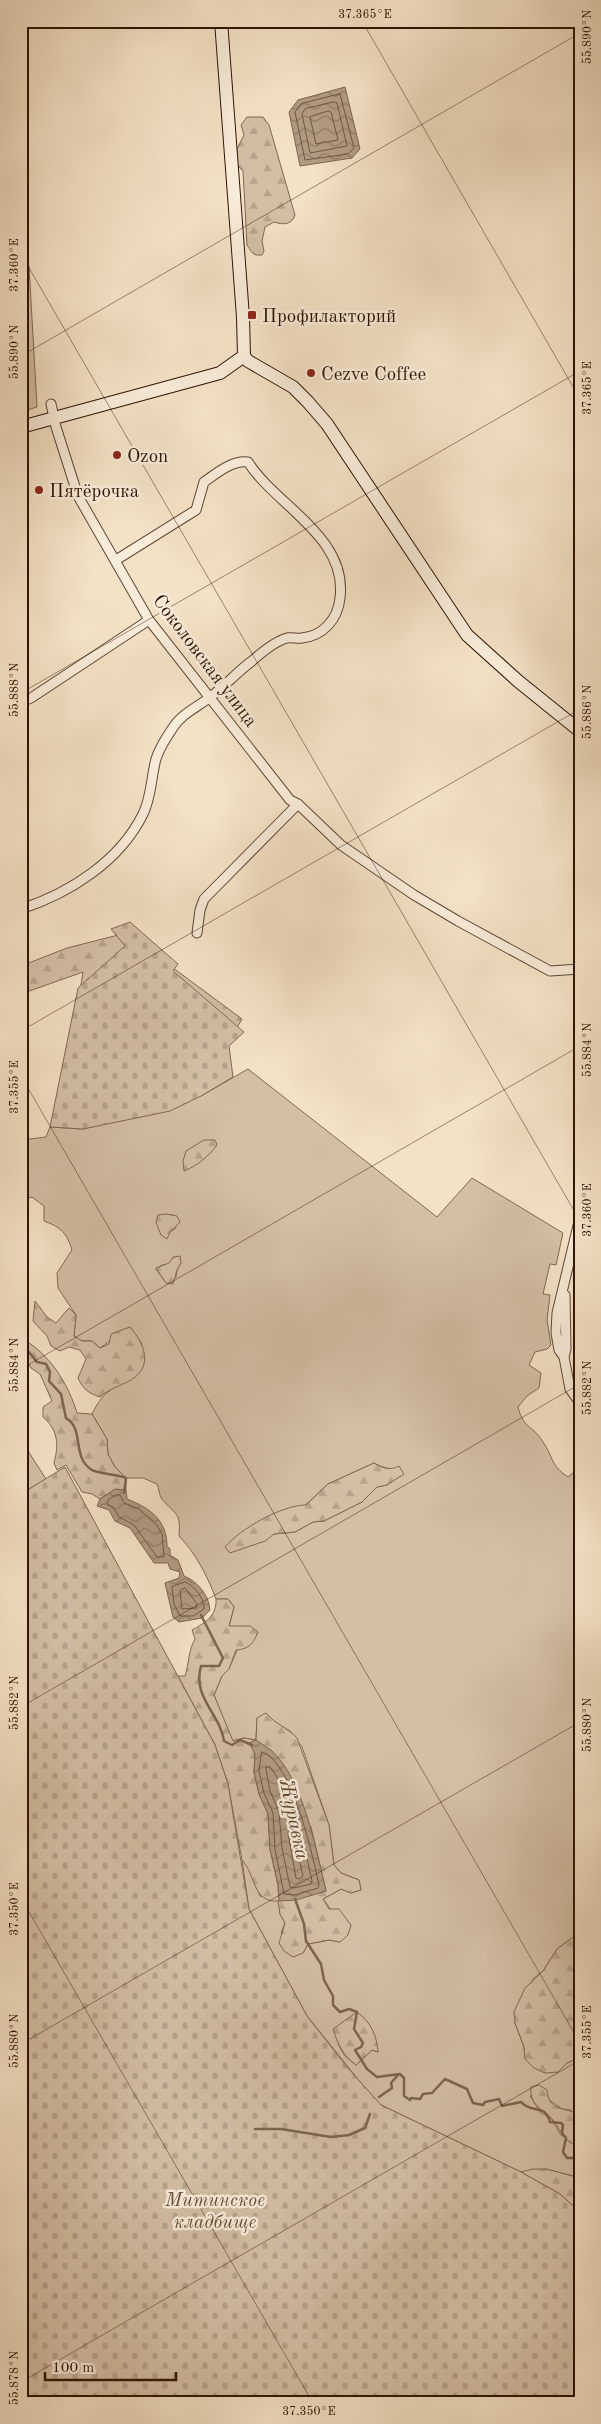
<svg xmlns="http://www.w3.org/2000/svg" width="601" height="2424" font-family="'Old Standard TT',serif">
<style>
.grass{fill:#d3bfa5;stroke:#816853;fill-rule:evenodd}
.forest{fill:url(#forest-firs);stroke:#816853;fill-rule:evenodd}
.cemetery{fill:url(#cemetery-stones);stroke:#816853}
.water{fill:url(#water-waves);stroke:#7d644f}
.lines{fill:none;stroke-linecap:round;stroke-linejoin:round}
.shore{stroke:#705642;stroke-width:1}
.stream{stroke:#7d644f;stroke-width:2.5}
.street-casing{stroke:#604632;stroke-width:11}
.secondary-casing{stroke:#2f1201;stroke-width:14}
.street{stroke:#f8ecda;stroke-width:9}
.secondary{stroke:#f8ecda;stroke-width:12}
.ticks{fill:none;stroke:#2f1201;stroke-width:1;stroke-opacity:0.45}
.poi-dot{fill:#8f2418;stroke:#f8ecda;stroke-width:2}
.labels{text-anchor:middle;stroke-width:5;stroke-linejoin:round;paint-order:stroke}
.poi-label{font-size:19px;fill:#2f1201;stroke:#f8ecda;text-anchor:start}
.street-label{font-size:19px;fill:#2f1201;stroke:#f8ecda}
.park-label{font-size:19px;font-style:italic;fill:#684f3a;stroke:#f8ecda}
.water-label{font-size:20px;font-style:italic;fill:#634935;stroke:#f8ecda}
.neatline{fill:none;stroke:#2f1201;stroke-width:2}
.ticks-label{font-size:12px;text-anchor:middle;fill:#2f1201}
</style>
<defs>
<pattern id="forest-firs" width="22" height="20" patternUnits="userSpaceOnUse" patternTransform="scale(1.25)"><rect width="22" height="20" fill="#d3bfa5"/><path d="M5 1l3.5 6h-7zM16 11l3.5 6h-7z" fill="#b5a38c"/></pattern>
<pattern id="cemetery-stones" width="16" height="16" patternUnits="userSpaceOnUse" patternTransform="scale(1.25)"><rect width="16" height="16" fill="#d3bfa5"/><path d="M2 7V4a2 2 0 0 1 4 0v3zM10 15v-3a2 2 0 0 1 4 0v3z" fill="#b5a38c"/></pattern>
<pattern id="water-waves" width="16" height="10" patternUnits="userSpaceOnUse" patternTransform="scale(1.25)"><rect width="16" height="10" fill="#b19b83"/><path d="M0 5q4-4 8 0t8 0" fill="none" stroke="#907d69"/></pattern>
</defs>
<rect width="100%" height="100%" fill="#f4e2c6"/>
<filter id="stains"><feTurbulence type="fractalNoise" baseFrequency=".004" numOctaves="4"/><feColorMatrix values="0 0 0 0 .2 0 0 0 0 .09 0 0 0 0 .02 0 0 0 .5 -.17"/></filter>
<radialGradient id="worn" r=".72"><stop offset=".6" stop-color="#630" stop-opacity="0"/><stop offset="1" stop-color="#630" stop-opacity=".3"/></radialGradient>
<path class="grass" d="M 21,266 L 29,266 L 37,407 L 21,412 Z
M 248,1069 L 437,1217 L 472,1178 L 563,1233 L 556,1265 L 550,1264 L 543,1294 L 550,1295 L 547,1320 L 551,1345 L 547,1349 L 535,1352 L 529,1365 L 541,1373 L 539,1388 L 527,1396 L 518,1407 C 524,1430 533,1425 543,1442 C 554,1458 550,1465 568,1477 L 580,1467 L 580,1932 L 557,1949 L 543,1971 L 533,1979 L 515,2023 L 524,2047 L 525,2059 L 557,2072 L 567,2063 L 580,2057 L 580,2135 L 575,2132 L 571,2110 L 562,2109 L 548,2099 L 530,2096 L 541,2113 L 551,2118 L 561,2135 L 580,2146 L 580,2178 L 546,2169 L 521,2172 L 381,2105 L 374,2099 L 307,2016 L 249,1909 L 242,1860 L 250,1869 L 260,1896 L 279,1901 L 280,1914 L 285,1923 L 281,1933 L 303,1953 L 308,1944 L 329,1940 L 340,1942 L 329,1907 L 323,1899 L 341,1889 L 351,1893 L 361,1890 L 359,1880 L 341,1873 L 334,1865 L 329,1825 L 302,1747 L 290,1731 L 273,1721 L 257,1718 L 256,1740 L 244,1738 L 232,1741 L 214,1695 L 222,1676 L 229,1669 L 237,1650 L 229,1627 L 234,1607 L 228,1599 L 216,1599 C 208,1577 195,1552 179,1536 C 181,1511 175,1515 162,1499 C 159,1495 159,1488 157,1484 L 143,1478 L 126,1478 L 115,1467 L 108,1454 L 107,1439 L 92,1414 C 103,1392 110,1389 132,1379 L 142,1344 L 130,1327 L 100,1348 L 92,1341 L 82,1341 L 74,1336 L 76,1315 L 58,1288 L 57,1273 L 72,1250 C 67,1233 61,1227 44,1221 L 44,1206 L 32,1197 L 21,1200 L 21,1140 L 46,1137 L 50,1127 L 83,1129 L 201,1096 ZM 158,1215 L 173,1215 L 176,1228 L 170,1232 ZM 181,1263 L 177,1270 L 176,1277 L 166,1283 L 156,1269 L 162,1265 ZM 374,1463 C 384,1469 394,1468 403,1474 L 387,1485 L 377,1487 L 362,1502 L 324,1521 L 313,1522 L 295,1532 L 274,1534 L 328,1484 ZM 357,2012 L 378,2052 L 372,2050 L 356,2065 L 345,2056 L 338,2044 Z
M 21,1440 L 46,1479 L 21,1494 Z"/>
<path class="forest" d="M 247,117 L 263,117 L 269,125 L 295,215 C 292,225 283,225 274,222 L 265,227 L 262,241 L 264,251 L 262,255 C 252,256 252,252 247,245 L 243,171 L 236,164 L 237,149 L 244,135 L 241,125 Z
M 126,933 L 242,1019 L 224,1050 L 69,1063 L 83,972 L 21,994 L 21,966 L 67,948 Z
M 204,1140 L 215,1140 L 217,1145 C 209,1156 197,1166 184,1171 L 183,1161 L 186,1151 Z
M 166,1214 L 177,1216 L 180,1222 L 170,1232 L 167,1239 L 161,1235 L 156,1222 L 158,1215 Z
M 180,1256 L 181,1263 L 177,1270 L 173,1284 L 166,1283 L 156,1268 L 169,1263 L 173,1257 Z
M 35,1301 L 47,1317 L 56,1323 L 69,1308 L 76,1315 L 74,1336 L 82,1341 L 92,1341 L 100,1348 L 109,1344 L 111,1334 L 130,1327 C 144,1343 154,1366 131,1380 C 120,1386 109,1389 100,1397 C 88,1393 83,1389 78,1378 L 86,1359 L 80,1350 L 69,1347 L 60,1351 L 51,1346 L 47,1336 L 33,1321 Z
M 29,1343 C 52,1358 69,1386 77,1413 L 92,1414 L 107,1439 L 108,1454 L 115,1467 L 126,1478 L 126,1490 L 115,1490 L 100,1499 L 92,1494 L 82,1492 L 66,1465 L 57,1470 L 54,1463 C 59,1444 58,1430 43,1417 L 43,1407 L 52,1401 L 40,1374 L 31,1368 L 22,1352 Z
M 374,1463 C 382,1468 390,1471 399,1466 L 404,1474 L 387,1485 L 377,1487 L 362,1502 L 324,1521 L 313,1522 L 295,1532 L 274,1534 L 265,1541 L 230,1553 L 225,1547 C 240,1529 282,1505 306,1505 L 328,1484 Z
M 216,1599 L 228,1599 L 234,1607 L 229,1626 L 250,1626 L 258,1632 C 253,1644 249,1649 236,1650 L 229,1669 L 222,1676 L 214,1695 L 233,1741 L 244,1738 L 256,1740 L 257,1718 L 266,1713 C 275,1724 288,1728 297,1738 L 329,1825 L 334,1865 L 341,1873 L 359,1880 L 361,1890 L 351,1893 L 341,1889 L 323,1899 L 329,1909 L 339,1909 L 351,1925 L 348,1935 L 340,1942 L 329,1940 L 308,1944 L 303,1953 L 293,1957 L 284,1951 L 279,1943 L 285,1923 L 280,1914 L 278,1901 C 252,1902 257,1877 242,1860 L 228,1784 L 215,1745 L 178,1676 L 185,1676 C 189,1664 188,1651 195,1639 L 192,1630 C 205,1623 217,1616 216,1599 ZM 255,1754 L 311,1827 L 326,1891 L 279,1901 L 278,1885 L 270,1849 L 268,1814 L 259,1794 L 254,1772 Z
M 580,1932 L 580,2057 L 567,2063 L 558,2072 L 545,2073 L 534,2068 L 525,2059 L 524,2047 L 515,2023 L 514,2012 L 525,1988 L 543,1971 L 557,1949 Z
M 357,2012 C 371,2022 377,2036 378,2052 L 372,2050 L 356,2065 C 343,2055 338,2045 333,2029 Z
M 539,2085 L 547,2090 C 549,2112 564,2106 579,2115 L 579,2124 L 575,2132 L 580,2135 L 580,2146 C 562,2144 560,2125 550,2117 C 540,2109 529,2102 531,2087 Z
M 533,2169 L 546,2169 L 580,2178 L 580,2212 L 560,2194 L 521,2172 Z"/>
<path class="cemetery" d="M 130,922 L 178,964 L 173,971 L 244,1032 L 229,1046 L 233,1077 L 201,1096 L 170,1111 L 83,1129 L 50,1127 L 78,988 L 125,946 L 111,929 Z
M 65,1467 L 215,1745 L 228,1784 L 249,1909 L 307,2016 L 347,2067 L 381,2105 L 521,2172 L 560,2194 L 580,2212 L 580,2403 L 21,2403 L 21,1494 Z"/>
<path class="water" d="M 345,87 L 360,149 L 352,158 L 300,166 L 289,112 L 298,100 Z
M 115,1489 L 126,1490 L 127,1499 C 150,1508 167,1520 167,1546 L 170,1549 L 170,1555 L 178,1560 L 184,1576 C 197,1581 209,1595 210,1610 L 202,1618 L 179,1622 L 173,1617 L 165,1583 L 179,1578 L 180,1572 L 170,1569 L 168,1563 L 154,1563 L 130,1528 L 115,1521 L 109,1510 L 97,1506 L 100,1499 Z
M 256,1740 C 261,1744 267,1747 272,1751 C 304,1781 316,1850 326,1891 L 296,1900 L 279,1901 L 278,1885 L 270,1849 L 268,1814 L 259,1794 L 254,1772 L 255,1754 L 249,1743 Z"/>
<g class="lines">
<path class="shore" d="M 340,94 L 354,148 L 348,154 L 305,160 L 295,112 L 301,104 Z
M 334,102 L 337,103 L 347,146 L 310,153 L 302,114 L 305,109 Z
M 329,111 L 331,112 L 338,140 L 316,144 L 310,117 Z
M 116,1495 L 120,1495 L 124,1503 L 139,1509 L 156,1524 L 162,1534 L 164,1557 L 157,1557 L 134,1525 L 119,1517 L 113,1507 L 107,1504 L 108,1500 Z
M 185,1582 C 194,1585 205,1599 204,1609 L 193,1616 L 180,1616 L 174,1604 L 172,1587 Z
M 185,1588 L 197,1604 L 196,1608 L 182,1609 L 180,1591 Z
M 262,1752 C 292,1761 313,1857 319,1885 L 318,1888 L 295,1895 L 284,1894 L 275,1849 L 273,1813 L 264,1793 L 259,1771 Z
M 266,1767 L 270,1767 C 295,1800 303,1841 312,1881 L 311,1884 L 294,1888 L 290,1887 L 282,1848 L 279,1812 L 270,1791 Z
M 290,1830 L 293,1832 L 303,1876 L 299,1879 L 296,1878 L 288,1833 Z"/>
<path class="stream" d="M 24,1346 L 37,1362 L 46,1364 L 50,1372 L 49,1381 L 61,1394 L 66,1418 C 85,1429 71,1457 92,1470 C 96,1473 118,1475 126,1478 L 124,1493
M 201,1615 L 223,1658 L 219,1666 L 201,1666 C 192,1698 220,1713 224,1741 L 232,1745 L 240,1740 L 252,1745
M 295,1899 L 304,1924 L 306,1941 L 321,1964 L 324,1980 L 333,1996 L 333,2005 L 340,2012 L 349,2009 L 357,2012 L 354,2029 L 363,2043 L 361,2047 L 355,2050 L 367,2069 L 377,2077 L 400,2074 L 404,2078 L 404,2096 L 410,2100 L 411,2098 L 420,2099 L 423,2094 L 432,2093 L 445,2079 L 467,2089 L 473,2103 L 483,2105 L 485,2102 L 499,2099 L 502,2106 L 521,2102 C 531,2114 545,2103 550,2122 L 561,2123 L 563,2125 L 562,2133 L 566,2138 L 563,2152 L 567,2158 L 573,2158 L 579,2154 L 580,2150
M 379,2097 L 392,2088 L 391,2083 L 398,2075
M 255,2129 L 281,2129 L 331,2137 L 349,2135 L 365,2128 L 370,2114"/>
<g class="street-casing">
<path id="street" d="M 51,404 L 56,427 L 78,496 L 149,620 L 290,800 L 298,804 L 341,845 L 414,895 L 458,921 L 550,971 L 580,969
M 21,702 L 31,698 L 149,620
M 21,909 C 70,893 120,861 143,814 C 151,798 151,780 155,763 C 157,752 166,738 172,729 C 181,714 196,708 209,698 C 224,687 237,672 252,661 C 261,653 275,641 287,638 C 292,637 297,639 302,638 C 323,636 338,619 340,598 C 348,537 276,506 248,462 C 232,460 217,473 204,482 L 196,510 L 116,560
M 197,933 L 200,910 L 204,899 L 298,804
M 580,1217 L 557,1313 L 556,1333 L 559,1350 L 564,1357 L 570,1389 L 580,1403
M 564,1357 L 566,1349 L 565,1295"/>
</g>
<g class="secondary-casing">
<path id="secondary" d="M 221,21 L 243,317 L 244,356 L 248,361 L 293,387 L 308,402 L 327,424 L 467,635 L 518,681 L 580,731
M 21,427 L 220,373 L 244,356"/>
</g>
<use href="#street" class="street"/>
<use href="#secondary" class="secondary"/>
</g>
<path class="ticks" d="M 362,21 L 580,399M 21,254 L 580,1221M 21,356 L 580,33M 21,693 L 580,371M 21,1031 L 580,709M 21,1076 L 580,2043M 21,1369 L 580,1046M 21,1707 L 580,1384M 21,1898 L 313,2403M 21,2044 L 580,1722M 21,2382 L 580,2060M 570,2403 L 580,2397"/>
<g class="poi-dot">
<rect x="247" y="310" width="10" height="10" rx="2.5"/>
<circle cx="311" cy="373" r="5"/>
<circle cx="117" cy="455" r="5"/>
<circle cx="39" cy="490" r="5"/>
</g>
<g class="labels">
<g class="poi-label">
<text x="262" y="322">Профилакторий</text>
<text x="321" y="380">Cezve Coffee</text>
<text x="127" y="462">Ozon</text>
<text x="49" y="497">Пятёрочка</text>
</g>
<g class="street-label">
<text transform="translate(206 660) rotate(53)" y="7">Соколовская улица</text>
</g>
<g class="park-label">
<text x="215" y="2206">Митинское<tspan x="215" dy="22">кладбище</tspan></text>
</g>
<g class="water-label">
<text transform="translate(295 1819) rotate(78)" y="7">Журавка</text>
</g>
</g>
<rect width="601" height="2424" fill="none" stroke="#f4e2c6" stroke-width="55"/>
<path d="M45 2372v8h131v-8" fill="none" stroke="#2f1201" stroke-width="2.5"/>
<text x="52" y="2372" font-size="15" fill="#2f1201" stroke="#f8ecda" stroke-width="4" paint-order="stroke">100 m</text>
<rect x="28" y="28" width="546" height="2368" class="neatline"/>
<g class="ticks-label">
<text x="365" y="18">37.365°E</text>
<text transform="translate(587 37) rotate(-90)" y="4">55.890°N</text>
<text transform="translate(14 265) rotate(-90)" y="4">37.360°E</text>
<text transform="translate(14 352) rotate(-90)" y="4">55.890°N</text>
<text transform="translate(587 388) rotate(-90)" y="4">37.365°E</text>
<text transform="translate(14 690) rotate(-90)" y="4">55.888°N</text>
<text transform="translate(587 712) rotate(-90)" y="4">55.886°N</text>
<text transform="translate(587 1050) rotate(-90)" y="4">55.884°N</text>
<text transform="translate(14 1087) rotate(-90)" y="4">37.355°E</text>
<text transform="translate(587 1210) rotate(-90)" y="4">37.360°E</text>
<text transform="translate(14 1365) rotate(-90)" y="4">55.884°N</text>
<text transform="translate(587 1388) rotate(-90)" y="4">55.882°N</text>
<text transform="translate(14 1703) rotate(-90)" y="4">55.882°N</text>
<text transform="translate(587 1725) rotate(-90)" y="4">55.880°N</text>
<text transform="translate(14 1909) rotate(-90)" y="4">37.350°E</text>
<text transform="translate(587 2032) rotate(-90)" y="4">37.355°E</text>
<text transform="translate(14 2041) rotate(-90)" y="4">55.880°N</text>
<text transform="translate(14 2378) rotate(-90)" y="4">55.878°N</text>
<text x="309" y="2415">37.350°E</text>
</g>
<rect width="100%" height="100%" filter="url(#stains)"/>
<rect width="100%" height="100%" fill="url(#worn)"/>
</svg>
